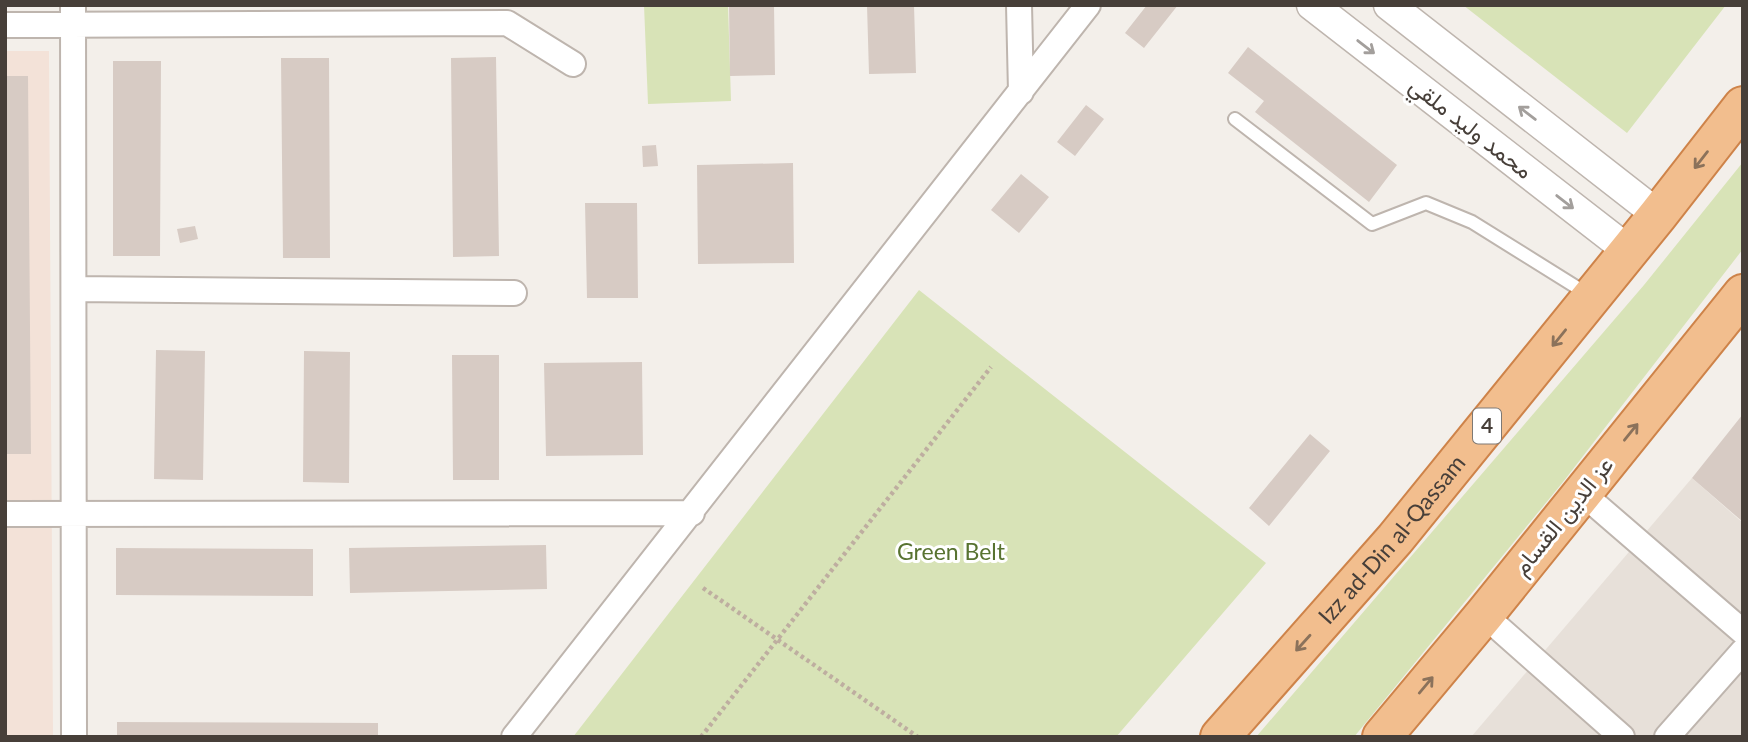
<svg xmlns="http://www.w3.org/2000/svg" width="1748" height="742" font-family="Lato,Vazirmatn,sans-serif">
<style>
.residential{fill:#e7e0d9}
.commercial{fill:#f3e2d8}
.green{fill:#d8e3b7}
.building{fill:#d7cbc4}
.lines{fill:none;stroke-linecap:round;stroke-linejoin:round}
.service-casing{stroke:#beb5ae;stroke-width:16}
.minor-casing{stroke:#beb5ae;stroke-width:28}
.tertiary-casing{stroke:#beb5ae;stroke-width:33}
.trunk-casing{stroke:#ce8349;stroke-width:42}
.path{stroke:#beaea0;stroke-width:4.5;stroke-dasharray:3.5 3.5;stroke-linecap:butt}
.service{stroke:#fff;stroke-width:12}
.minor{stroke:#fff;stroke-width:24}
.tertiary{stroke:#fff;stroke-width:30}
.trunk{stroke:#f2be8e;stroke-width:38}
.oneway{stroke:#a39f9c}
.oneway2{stroke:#8b725b}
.labels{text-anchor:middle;stroke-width:6;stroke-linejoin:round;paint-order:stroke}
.shield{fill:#fff;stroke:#7e7974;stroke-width:2}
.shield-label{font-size:21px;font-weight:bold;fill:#473f39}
.street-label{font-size:23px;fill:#473f39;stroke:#fff}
.park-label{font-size:23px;fill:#587331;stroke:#fff}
</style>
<rect width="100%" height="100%" fill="#f3efea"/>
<path class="residential" d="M 1692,478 L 1743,523 L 1743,737 L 1471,737 Z"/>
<path class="commercial" d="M 5,51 L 49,51 L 53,737 L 5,737 Z"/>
<path class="green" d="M 644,5 L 728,5 L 731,101 L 648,104 Z
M 1463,5 L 1726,5 L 1627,133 Z
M 1743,162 L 1743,249 L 1563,482 L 1354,737 L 1256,737 L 1644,285 Z
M 919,290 L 1266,563 L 1116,737 L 573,737 Z"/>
<path class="building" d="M 729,5 L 774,5 L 775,75 L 730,76 Z
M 867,5 L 914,5 L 916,73 L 869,74 Z
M 1147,5 L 1178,5 L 1144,48 L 1125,33 Z
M 1248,47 L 1397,165 L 1369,202 L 1255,112 L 1264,101 L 1228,73 Z
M 496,57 L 499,256 L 453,257 L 451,58 Z
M 281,58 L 329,58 L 330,258 L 283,258 Z
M 113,61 L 161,61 L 160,256 L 113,256 Z
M 5,76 L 28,76 L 31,454 L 5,454 Z
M 1086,105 L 1104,119 L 1075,156 L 1057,142 Z
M 656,145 L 658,166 L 643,167 L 642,146 Z
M 793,163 L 794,263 L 698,264 L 697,165 Z
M 1021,174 L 1049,197 L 1019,233 L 991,210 Z
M 585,203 L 637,203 L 638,298 L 587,298 Z
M 195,226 L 198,239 L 180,243 L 177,229 Z
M 156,350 L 205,351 L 203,480 L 154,479 Z
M 304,351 L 350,352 L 349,483 L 303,482 Z
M 452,355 L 499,355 L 499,480 L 453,480 Z
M 642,362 L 643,455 L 546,456 L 544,363 Z
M 1743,414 L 1743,522 L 1692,478 Z
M 1310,434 L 1330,451 L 1269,526 L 1249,508 Z
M 546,545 L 547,589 L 350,593 L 349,548 Z
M 116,548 L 313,549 L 313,596 L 116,595 Z
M 117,722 L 378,723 L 378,737 L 117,737 Z"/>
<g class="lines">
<g class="service-casing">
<path id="service" d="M 1235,119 L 1372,224 L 1426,203 L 1472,222 L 1589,295"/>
</g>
<g class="minor-casing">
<path id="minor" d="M 73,5 L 74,737
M 1019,5 L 1021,92
M 5,25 L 507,23 L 573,64
M 74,289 L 514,293
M 1582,493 L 1743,632
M 5,514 L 692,513
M 1484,615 L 1622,737
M 514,737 L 1088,5
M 1667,737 L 1743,651"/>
</g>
<g class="tertiary-casing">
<path id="tertiary" d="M 1312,5 L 1629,251
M 1389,5 L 1658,215"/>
</g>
<g class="trunk-casing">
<g id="trunk">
<path id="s1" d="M 1220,737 L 1395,539 L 1658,215 L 1743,106"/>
<path d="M 1382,737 L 1484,615 L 1743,294"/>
</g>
</g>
<path class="path" d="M 703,588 L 918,737
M 701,737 L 991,367"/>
<use href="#service" class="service"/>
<use href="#minor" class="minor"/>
<use href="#tertiary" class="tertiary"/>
<use href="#trunk" class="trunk"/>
</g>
<defs><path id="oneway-shaft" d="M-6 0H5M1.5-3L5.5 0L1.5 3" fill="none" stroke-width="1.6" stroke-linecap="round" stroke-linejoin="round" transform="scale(1.75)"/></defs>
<g class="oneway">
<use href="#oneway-shaft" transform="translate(1366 47) rotate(38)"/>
<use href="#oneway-shaft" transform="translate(1527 113) rotate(-142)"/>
<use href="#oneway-shaft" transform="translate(1565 202) rotate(38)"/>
</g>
<g class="oneway2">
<use href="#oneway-shaft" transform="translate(1701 160) rotate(128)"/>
<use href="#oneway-shaft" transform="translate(1559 338) rotate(129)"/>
<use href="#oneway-shaft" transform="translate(1631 432) rotate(-51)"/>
<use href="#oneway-shaft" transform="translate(1303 643) rotate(132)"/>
<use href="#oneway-shaft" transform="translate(1426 685) rotate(-50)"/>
</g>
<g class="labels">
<rect class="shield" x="1473" y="408.5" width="28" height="35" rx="5"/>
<g class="shield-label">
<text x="1487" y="433">4</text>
</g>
<g class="street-label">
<text transform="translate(1471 128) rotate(38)" y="8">محمد وليد ملقي</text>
<text transform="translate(1563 516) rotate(-51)" y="8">عز الدين القسام</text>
<text dy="8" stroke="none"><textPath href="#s1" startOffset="262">Izz ad-Din al-Qassam</textPath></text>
</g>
<g class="park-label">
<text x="951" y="560">Green Belt</text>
</g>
</g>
<rect width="1748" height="742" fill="none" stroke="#473f39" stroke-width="14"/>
</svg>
